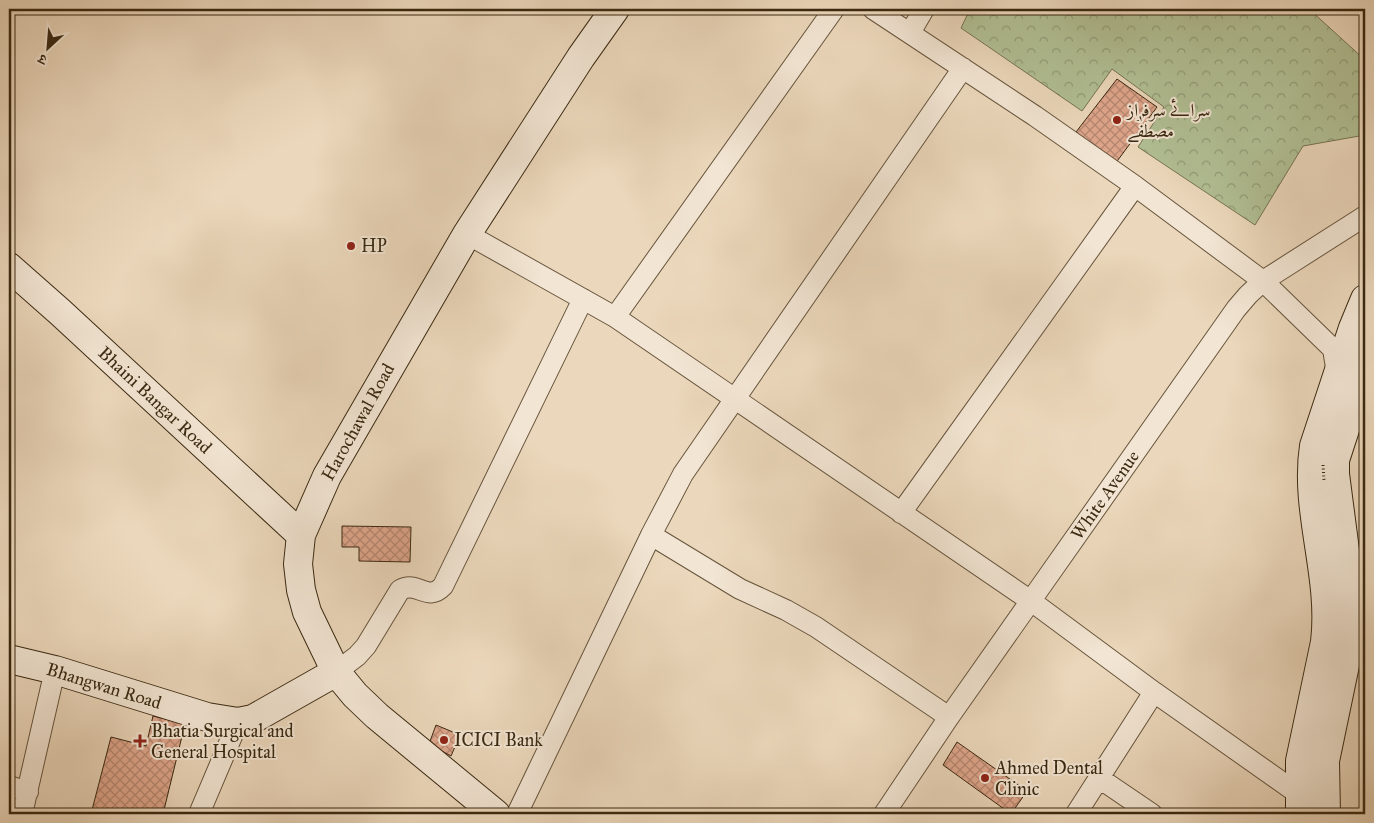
<svg xmlns="http://www.w3.org/2000/svg" width="1374" height="823" font-family="'IM FELL Great Primer',Amiri,'Noto Serif Devanagari',serif">
<style>
.forest{fill:url(#forest-crowns);stroke:#767452}
.building{fill:url(#building-cross-hatch);stroke:#3a2911}
.lines{fill:none;stroke-linecap:round;stroke-linejoin:round}
.street-casing{stroke:#66543c;stroke-width:22}
.secondary-casing{stroke:#3a2911;stroke-width:30}
.street{stroke:#f2e5d3;stroke-width:20}
.secondary{stroke:#f2e5d3;stroke-width:28}
.path-bridge{stroke:#3a2911;stroke-width:3;stroke-dasharray:1 2.5;stroke-linecap:butt}
.poi-dot{fill:#8f2418;stroke:#f2e5d3;stroke-width:2}
.labels{text-anchor:middle;stroke-width:4;stroke-linejoin:round;paint-order:stroke}
.poi-label{font-size:18px;fill:#3a2911;stroke:#f2e5d3;text-anchor:start}
.street-label{font-size:18px;fill:#3a2911;stroke:#f2e5d3}
</style>
<defs>
<pattern id="forest-crowns" width="20" height="18" patternUnits="userSpaceOnUse" patternTransform="scale(1.25)"><rect width="20" height="18" fill="#b1bf94"/><path d="M2 6a3 3 0 1 1 6 0M12 15a3 3 0 1 1 6 0" fill="none" stroke="#919b77"/></pattern>
<pattern id="building-cross-hatch" width="8" height="8" patternUnits="userSpaceOnUse" patternTransform="scale(1.25)"><rect width="8" height="8" fill="#dfa68c"/><path d="M0 0l8 8M0 8l8-8" fill="none" stroke="#b68771"/></pattern>
</defs>
<rect width="100%" height="100%" fill="#ebd7bb"/>
<filter id="stains"><feTurbulence type="fractalNoise" baseFrequency=".004" numOctaves="4"/><feColorMatrix values="0 0 0 0 .2 0 0 0 0 .09 0 0 0 0 .02 0 0 0 .5 -.17"/></filter>
<radialGradient id="worn" r=".72"><stop offset=".6" stop-color="#630" stop-opacity="0"/><stop offset="1" stop-color="#630" stop-opacity=".3"/></radialGradient>
<path class="forest" d="M 970,9 L 1273,9 L 1282,14 L 1285,9 L 1309,9 L 1365,60 L 1365,135 L 1303,146 L 1255,225 L 1138,147 L 1164,107 L 1112,69 L 1082,111 L 961,28 Z"/>
<path class="building" d="M 1117,79 L 1157,107 L 1115,164 L 1076,132 Z
M 342,526 L 411,527 L 410,562 L 359,561 L 359,547 L 342,547 Z
M 153,716 L 185,724 L 163,814 L 109,814 L 92,810 L 111,737 L 146,746 Z
M 436,725 L 460,735 L 451,756 L 429,744 Z
M 957,742 L 1027,791 L 1011,814 L 943,765 Z"/>
<g class="lines">
<g class="street-casing">
<path id="street" d="M 873,9 L 1035,116 L 1135,186 L 1263,281 L 1333,349 L 1337,374
M 910,33 L 924,9
M 467,234 L 615,317 L 1031,601 L 1154,692 L 1300,795
M 615,317 L 834,9
M 901,513 L 1135,186
M 651,535 L 740,589 L 786,610 L 816,627 L 949,717
M 336,672 L 357,656 L 366,646 L 400,590 C 418,580 427,603 443,586 L 583,299
M 1099,778 L 1152,814
M 9,786 L 28,792
M 22,814 L 55,670
M 199,814 L 238,722
M 517,814 L 651,535 L 683,474 L 963,68
M 884,814 L 949,717 L 1236,309 L 1248,295 L 1263,281 L 1365,216
M 1076,814 L 1154,692"/>
</g>
<g class="secondary-casing">
<path id="secondary" d="M 9,267 L 60,312 L 301,535
M 9,659 L 55,670 L 207,717 L 238,722 L 253,719 L 336,672
M 496,814 L 377,716 L 355,695 L 336,672 L 307,612 L 301,590 L 298,564 L 301,535 L 327,476 L 467,234 L 581,57 L 615,9
M 1300,814 L 1300,761 L 1325,642 C 1333,576 1304,511 1314,446 L 1353,328 L 1365,299
M 1326,814 L 1325,761 L 1350,641 L 1353,612 L 1335,474 L 1335,460 L 1365,368"/>
</g>
<use href="#street" class="street"/>
<use href="#secondary" class="secondary"/>
<path class="path-bridge" d="M 1323,465 L 1324,480"/>
</g>
<g class="poi-dot">
<circle cx="1117" cy="120" r="5"/>
<circle cx="351" cy="246" r="5"/>
<circle cx="444" cy="740" r="5"/>
<path d="M137.5 733.5h5v5h5v5h-5v5h-5v-5h-5v-5h5z"/>
<circle cx="985" cy="778" r="5"/>
</g>
<g class="labels">
<g class="poi-label">
<text x="1127" y="116">سرائے سرفراز<tspan x="1127" dy="21">مصطفٰے</tspan></text>
<text x="361" y="252">HP</text>
<text x="151" y="737">Bhatia Surgical and<tspan x="151" dy="21">General Hospital</tspan></text>
<text x="454" y="746">ICICI Bank</text>
<text x="995" y="774">Ahmed Dental<tspan x="995" dy="21">Clinic</tspan></text>
</g>
<g class="street-label">
<text transform="translate(155 400) rotate(43)" y="6">Bhaini Bangar Road</text>
<text transform="translate(358 422) rotate(-61)" y="6">Harochawal Road</text>
<text transform="translate(1105 495) rotate(-55)" y="6">White Avenue</text>
<text transform="translate(104 686) rotate(17)" y="6">Bhangwan Road</text>
</g>
</g>
<rect width="1374" height="823" fill="none" stroke="#ebd7bb" stroke-width="30"/>
<rect x="10" y="10" width="1354" height="803" fill="none" stroke="#3a2911" stroke-width="2.5"/>
<rect x="15" y="15" width="1344" height="793" fill="none" stroke="#3a2911"/>
<g transform="translate(48 48) rotate(206)" stroke="#f2e5d3" stroke-width="4" paint-order="stroke">
<path d="M0-4L9 19L0 12L-9 19Z" fill="#3a2911"/>
<text y="-8" font-size="14" font-weight="bold" text-anchor="middle" fill="#3a2911">उ</text>
</g>
<rect width="100%" height="100%" filter="url(#stains)"/>
<rect width="100%" height="100%" fill="url(#worn)"/>
</svg>
